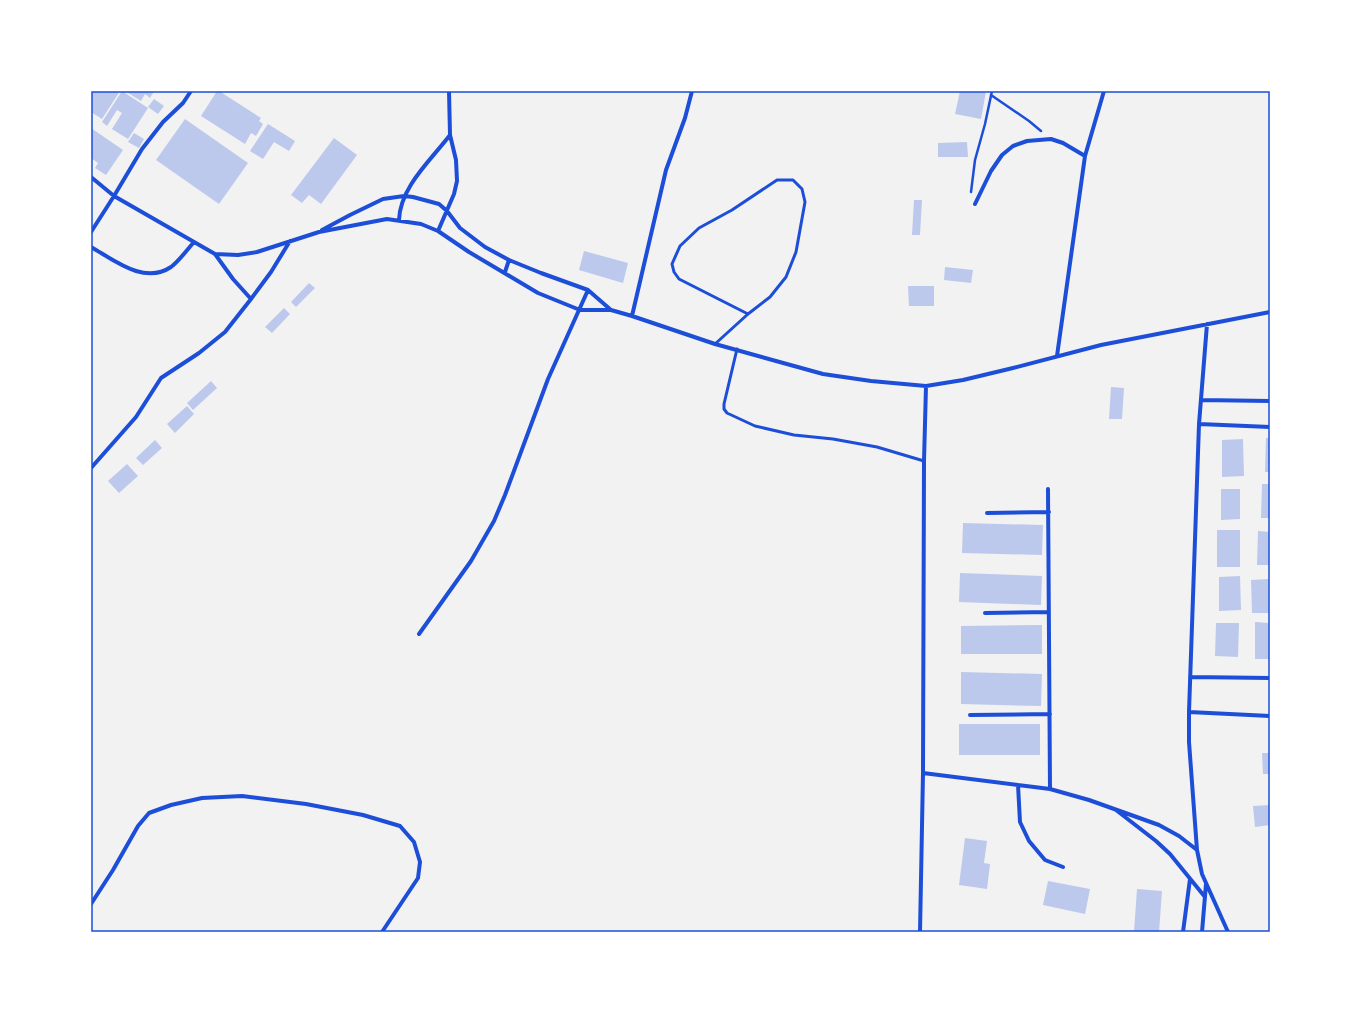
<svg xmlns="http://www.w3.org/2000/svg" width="1361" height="1023" font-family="Montserrat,sans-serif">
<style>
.building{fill:#bdc9ec}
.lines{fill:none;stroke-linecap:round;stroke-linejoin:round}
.path{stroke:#1d4ed8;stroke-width:2.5}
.service{stroke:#1d4ed8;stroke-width:3}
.minor{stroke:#1d4ed8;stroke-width:4}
.neatline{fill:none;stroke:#1d4ed8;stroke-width:1.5}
</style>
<rect width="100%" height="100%" fill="#f2f2f2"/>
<path class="building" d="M 92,91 L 120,91 L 102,119 L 91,112 Z
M 122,91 L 148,108 L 128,139 L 112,129 L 122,113 L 117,110 L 107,126 L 102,122 Z
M 125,91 L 154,91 L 150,98 L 145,94 L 141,101 Z
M 217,91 L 219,91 L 261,118 L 259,121 L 263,124 L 256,136 L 251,133 L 245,144 L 201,116 Z
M 960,91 L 986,91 L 981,119 L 955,114 Z
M 154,99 L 164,106 L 158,114 L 148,107 Z
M 185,119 L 248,163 L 219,204 L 156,160 Z
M 268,124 L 295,141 L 289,151 L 274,142 L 263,159 L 250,151 Z
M 91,128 L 123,150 L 106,175 L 95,168 L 98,163 L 91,158 Z
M 134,133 L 144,139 L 139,148 L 128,142 Z
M 334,138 L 357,155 L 321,204 L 309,195 L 302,203 L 291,195 Z
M 967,142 L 968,157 L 938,157 L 938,143 Z
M 914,200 L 922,200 L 920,235 L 912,235 Z
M 584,251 L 628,263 L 623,283 L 579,270 Z
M 945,267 L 973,270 L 971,283 L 944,280 Z
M 309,283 L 315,288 L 296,307 L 291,302 Z
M 908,286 L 934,286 L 934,306 L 909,306 Z
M 284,308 L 290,314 L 272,333 L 265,327 Z
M 211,381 L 217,388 L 193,410 L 187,403 Z
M 1111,387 L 1124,388 L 1122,419 L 1109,419 Z
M 187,406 L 194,414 L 175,433 L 167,424 Z
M 1266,438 L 1270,438 L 1270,472 L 1265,472 Z
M 1243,439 L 1244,476 L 1222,477 L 1222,440 Z
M 155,440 L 162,448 L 143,465 L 136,458 Z
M 127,464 L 138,476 L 119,493 L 108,481 Z
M 1262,484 L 1270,484 L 1270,518 L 1261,518 Z
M 1221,489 L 1240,489 L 1240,519 L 1221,520 Z
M 963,523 L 1043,525 L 1042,555 L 962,553 Z
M 1217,530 L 1240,530 L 1240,567 L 1217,567 Z
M 1258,531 L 1270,532 L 1270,565 L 1257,565 Z
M 960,573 L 1042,576 L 1041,605 L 959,602 Z
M 1240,576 L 1241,610 L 1219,611 L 1219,577 Z
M 1270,579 L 1270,613 L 1252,613 L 1251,580 Z
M 1255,622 L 1270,623 L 1270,659 L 1255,659 Z
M 1216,623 L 1239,623 L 1238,657 L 1215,656 Z
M 1042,625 L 1042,654 L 961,654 L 961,626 Z
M 961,672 L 1042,674 L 1041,706 L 961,704 Z
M 959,724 L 1040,724 L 1040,755 L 959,755 Z
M 1262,753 L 1270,753 L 1270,774 L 1263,774 Z
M 1270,805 L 1270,825 L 1255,827 L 1253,806 Z
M 965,838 L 987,841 L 984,863 L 990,864 L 987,889 L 959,885 Z
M 1048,881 L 1090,889 L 1085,914 L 1043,905 Z
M 1137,889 L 1162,891 L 1159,932 L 1134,932 Z"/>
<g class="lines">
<path class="path" d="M 991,95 L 1029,121 L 1041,131
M 971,192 L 975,160 L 985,124 L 992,91"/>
<path class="service" d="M 715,344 L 748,314 L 770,297 L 786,277 L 796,252 L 805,202 L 802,189 L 793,180 L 777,180 L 732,210 L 699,228 L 680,246 L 672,264 L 674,272 L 679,279 L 748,314
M 737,349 L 724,404 L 724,409 L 727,413 L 755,426 L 794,435 L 833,439 L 877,447 L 924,461"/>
<path class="minor" d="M 91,177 L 114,196 L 215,254 L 238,255 L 257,252 L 319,232 L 387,219 L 421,224 L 438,231 L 469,252 L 538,293 L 580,310 L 611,310 L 632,316 L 715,344 L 823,374 L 871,381 L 926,386 L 963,380 L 1013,368 L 1101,345 L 1270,312
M 975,204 L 991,171 L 1002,155 L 1013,146 L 1027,141 L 1051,139 L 1063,143 L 1085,156
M 399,220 C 400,187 431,160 450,135
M 322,230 L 350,215 L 383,199 L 404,196 L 413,197 L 439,204 L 447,211 L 460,228 L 485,247 L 509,260 L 541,273 L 588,290 L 611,310
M 438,231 L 454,194 L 457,181 L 456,160 L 450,135 L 449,91
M 91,232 L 114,196 L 142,149 L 163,122 L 183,103 L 191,91
M 91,247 C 114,260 144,285 171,267 C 179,261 187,250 194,242
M 505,272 L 509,260
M 251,299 L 271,272 L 290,241
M 632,316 L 666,170 L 685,118 L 692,91
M 1207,324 L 1199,424 L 1189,712 L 1189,742 L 1197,850 L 1202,874 L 1228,932
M 1057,356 L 1085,156 L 1104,91
M 1201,400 L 1270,401
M 1199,424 L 1270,427
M 91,468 L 136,417 L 161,378 L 199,353 L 225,332 L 251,299 L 233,279 L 215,254
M 1048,489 L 1050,789
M 987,513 L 1049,512
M 985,613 L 1049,612
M 419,634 L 471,561 L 494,521 L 505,495 L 548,379 L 588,290
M 1190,677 L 1270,678
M 1189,712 L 1270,716
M 970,715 L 1050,714
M 923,773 L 1050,789 L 1089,800 L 1159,825 L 1179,836 L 1197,850
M 1018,785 L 1020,822 L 1029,841 L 1045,860 L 1063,867
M 1116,810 L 1156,841 L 1170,854 L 1205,897
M 91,904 L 113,870 L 138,826 L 149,813 L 171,805 L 202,798 L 242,796 L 306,804 L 363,815 L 400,826 L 414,842 L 420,862 L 418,878 L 382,932
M 920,932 L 923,773 L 924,461 L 926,386
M 1183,932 L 1190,879
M 1202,932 L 1206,884"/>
</g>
<rect width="1361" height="1023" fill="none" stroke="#ffffff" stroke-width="184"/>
<rect x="92" y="92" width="1177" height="839" class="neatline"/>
</svg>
